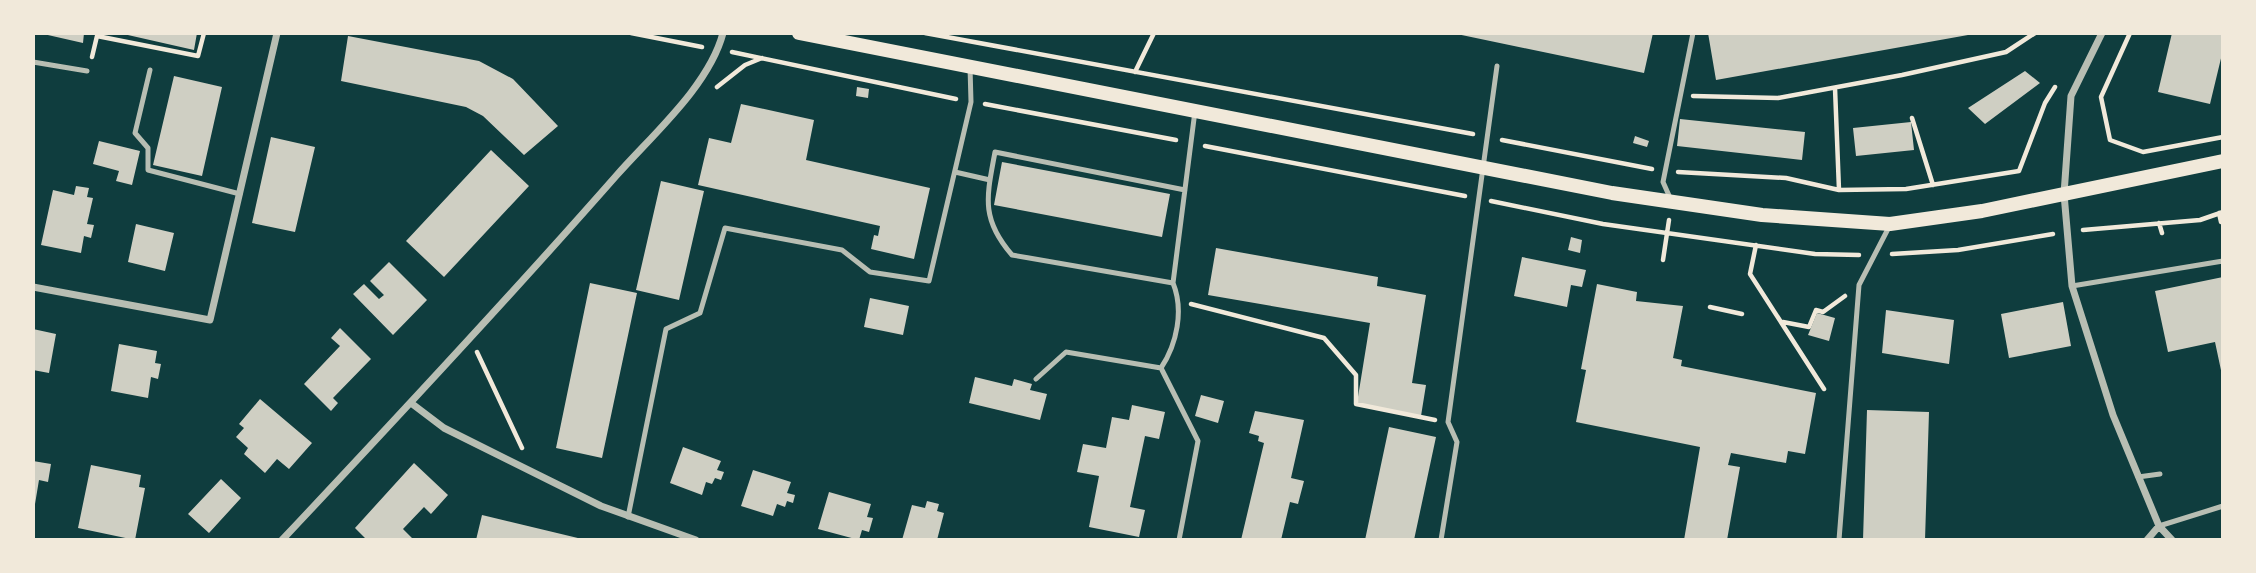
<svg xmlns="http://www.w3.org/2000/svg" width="2256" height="573" font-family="Merriweather,serif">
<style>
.building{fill:#cfcfc3}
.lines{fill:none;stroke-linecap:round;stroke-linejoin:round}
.path{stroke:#f1e9da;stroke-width:4.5}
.service{stroke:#b8beb3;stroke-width:5}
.minor{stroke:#b8beb3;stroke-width:7}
.secondary{stroke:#f1e9da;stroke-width:14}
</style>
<rect width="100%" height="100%" fill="#0f3d3e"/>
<path class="building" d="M 39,33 L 84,33 L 83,43 Z
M 119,33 L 197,33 L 194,50 Z
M 1452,33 L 1653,33 L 1644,73 Z
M 1708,33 L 1968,33 L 1968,35 L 1716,80 Z
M 2172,33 L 2223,33 L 2223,50 L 2210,104 L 2158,92 Z
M 348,36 L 479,61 L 513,79 L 558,126 L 524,155 L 483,116 L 466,107 L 341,81 Z
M 2025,71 L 2040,83 L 1985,124 L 1968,108 Z
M 174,76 L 222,87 L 202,176 L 153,165 Z
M 857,87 L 869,89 L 868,98 L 856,96 Z
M 741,104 L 814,120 L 806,160 L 930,188 L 914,259 L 871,249 L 874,235 L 878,236 L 880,226 L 698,185 L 709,138 L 731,143 Z
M 1680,119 L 1805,132 L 1802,160 L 1677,146 Z
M 1911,122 L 1914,150 L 1856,156 L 1853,128 Z
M 1635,136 L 1649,141 L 1647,147 L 1633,143 Z
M 271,137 L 315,147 L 295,232 L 252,223 Z
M 99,141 L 140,151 L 132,185 L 116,181 L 119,171 L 93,164 Z
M 491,150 L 529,186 L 444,277 L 406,241 Z
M 1002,162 L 1170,194 L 1162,237 L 994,205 Z
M 661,181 L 704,191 L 679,300 L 636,290 Z
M 76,186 L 89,188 L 87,197 L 93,198 L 87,224 L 94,225 L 91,238 L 84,236 L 81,253 L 41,245 L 53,190 L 74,195 Z
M 136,224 L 174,233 L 165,271 L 128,262 Z
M 1571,237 L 1582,240 L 1580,253 L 1568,250 Z
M 1216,248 L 1378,277 L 1377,286 L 1426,295 L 1412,383 L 1426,385 L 1421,416 L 1357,403 L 1370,323 L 1208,295 Z
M 1522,257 L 1586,270 L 1582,287 L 1571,285 L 1567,307 L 1514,296 Z
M 389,262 L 427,300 L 393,335 L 353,294 L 364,284 L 379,299 L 384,295 L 370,281 Z
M 2223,277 L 2223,375 L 2222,375 L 2215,342 L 2168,352 L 2155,291 Z
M 590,283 L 637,293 L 602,458 L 556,448 Z
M 1597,284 L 1637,292 L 1636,301 L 1683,306 L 1673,358 L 1682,360 L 1681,366 L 1816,393 L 1805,454 L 1788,451 L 1786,463 L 1731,453 L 1728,465 L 1740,467 L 1727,540 L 1684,540 L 1700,447 L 1576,422 L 1586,370 L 1581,369 Z
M 870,298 L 909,306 L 903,335 L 864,327 Z
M 2063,302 L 2071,346 L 2009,358 L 2001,314 Z
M 1886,310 L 1954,320 L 1949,364 L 1882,353 Z
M 1817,313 L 1835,318 L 1829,341 L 1808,335 Z
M 340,328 L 371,359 L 333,398 L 338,403 L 331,411 L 304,384 L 340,346 L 331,338 Z
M 33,329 L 56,334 L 49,373 L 33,370 Z
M 119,344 L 157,351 L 155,363 L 161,364 L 158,379 L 151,377 L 148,398 L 111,391 Z
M 975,377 L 1012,386 L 1014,379 L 1032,384 L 1030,390 L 1047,394 L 1040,420 L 969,403 Z
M 1201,395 L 1224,401 L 1218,423 L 1195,416 Z
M 260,399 L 312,443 L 289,469 L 277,459 L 265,473 L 244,454 L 248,448 L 236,437 L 244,428 L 239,424 Z
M 1132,405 L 1165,412 L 1159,439 L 1145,436 L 1130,507 L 1145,510 L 1139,537 L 1089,527 L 1099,476 L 1077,472 L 1083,444 L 1106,448 L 1112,417 L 1129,420 Z
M 1867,410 L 1929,412 L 1925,540 L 1863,540 Z
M 1255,411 L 1304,420 L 1291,478 L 1304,481 L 1298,504 L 1290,502 L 1281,540 L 1241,540 L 1264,443 L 1258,441 L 1259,436 L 1249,433 Z
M 1389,427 L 1436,437 L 1414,540 L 1365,540 Z
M 683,447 L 721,461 L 717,470 L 724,472 L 721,480 L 715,478 L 712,484 L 706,482 L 702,495 L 670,483 Z
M 33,461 L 51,464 L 48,482 L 39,480 L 35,504 Z
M 414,463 L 448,495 L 431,514 L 424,507 L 403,529 L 414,540 L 367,540 L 355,528 Z
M 91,465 L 141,475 L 139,487 L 145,488 L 135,540 L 78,528 Z
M 753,470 L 791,482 L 787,493 L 795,495 L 793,503 L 787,501 L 785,507 L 777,504 L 773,516 L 741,506 Z
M 221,479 L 241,498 L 209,533 L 188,514 Z
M 829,492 L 871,504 L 867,517 L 873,518 L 869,532 L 862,530 L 859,540 L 818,529 Z
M 927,501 L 939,504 L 937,511 L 944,513 L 937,540 L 902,540 L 912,505 L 925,508 Z
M 482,515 L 582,539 L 581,540 L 476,540 Z"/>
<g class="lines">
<path class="path" d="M 631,33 L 702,47
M 925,33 L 1473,134
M 2130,33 L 2101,97 L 2110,140 L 2143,152 L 2223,137
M 732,52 L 956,99
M 92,57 L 97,36 L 198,56 L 204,33
M 1135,72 L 1154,33
M 717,87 L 745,65 L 762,58
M 1835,88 L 1839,190
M 1693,96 L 1778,98 L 1902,75 L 2006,52 L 2035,33
M 985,104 L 1176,140
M 1912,118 L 1933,185
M 1502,140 L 1652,169
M 1205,146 L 1465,196
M 1678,172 L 1786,178 L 1839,190 L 1906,189 L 2019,171 L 2045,103 L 2055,87
M 1491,201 L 1603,224 L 1815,254 L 1859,255
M 2219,213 L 2221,222
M 2159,223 L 2162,233
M 2083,230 L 2200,220 L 2223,212
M 1756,245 L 1750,274 L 1824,389
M 1892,254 L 1958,250 L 2053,234
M 1663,260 L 1669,220
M 1191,304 L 1324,338 L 1356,375 L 1356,404 L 1435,420
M 1710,307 L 1742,314
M 1783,322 L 1809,327 L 1816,310 L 1823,312 L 1845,296
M 477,352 L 522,448"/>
<path class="service" d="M 33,62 L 87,71
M 150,70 L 135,133 L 148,148 L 148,170 L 240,194
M 955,172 L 990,180
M 1671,200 L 1663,182 L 1693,33
M 1173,283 L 1012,255 C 980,218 987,196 995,152 L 1185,190
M 2072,286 L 2223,261
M 1036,379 L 1066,352 L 1161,368
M 2138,477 L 2160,474
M 628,517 L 666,329 L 700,313 L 725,228 L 842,250 L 870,272 L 929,281 L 971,102 L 970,67
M 2159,526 L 2223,506
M 1179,540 L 1198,441 L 1161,368 C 1177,344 1184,310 1173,283 L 1195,111
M 1441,540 L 1457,442 L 1448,422 L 1497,66
M 1839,540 L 1859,285 L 1889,227"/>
<path class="minor" d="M 2102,33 L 2071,96 L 2064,194 L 2072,286 L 2113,415 L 2159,526 L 2172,540
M 33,287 L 210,320 L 277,33
M 411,403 L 444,428 L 601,506 L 696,540
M 282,540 C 395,420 507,300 616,176 C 652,135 709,86 723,33
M 2147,540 L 2159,526"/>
<path class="secondary" d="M 799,33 L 1612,193 L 1762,215 L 1890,224 L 1982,211 L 2223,161"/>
</g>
<rect width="2256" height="573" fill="none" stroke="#f1e9da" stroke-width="70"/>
</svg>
